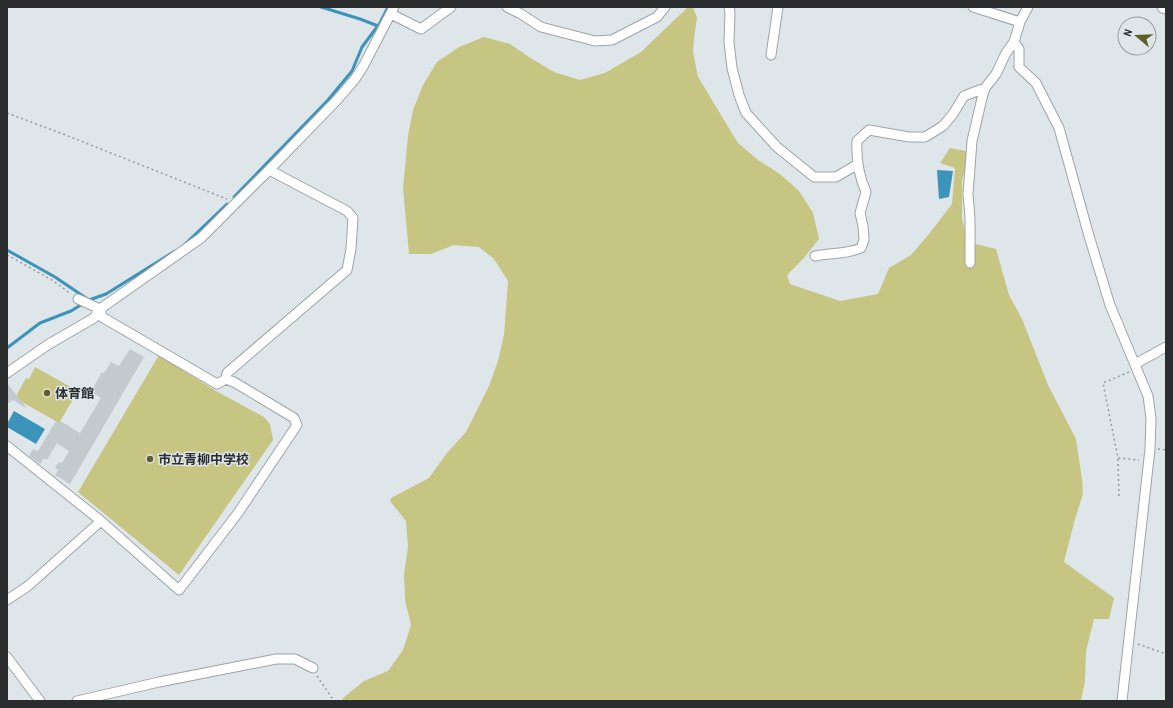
<svg xmlns="http://www.w3.org/2000/svg" width="1173" height="708" font-family="'Archivo Narrow','Noto Sans JP',sans-serif">
<style>
.green{fill:#c6c582}
.water{fill:#3c94ba}
.lines{fill:none;stroke-linecap:round;stroke-linejoin:round}
.stream{stroke:#3c94ba;stroke-width:3}
.building{fill:#c3cacd}
.minor-casing{stroke:#9da3a7;stroke-width:11}
.tertiary-casing{stroke:#9da3a7;stroke-width:13}
.path{stroke:#959a9d;stroke-width:1.5;stroke-dasharray:2 3;stroke-linecap:butt}
.minor{stroke:#fff;stroke-width:9}
.tertiary{stroke:#fff;stroke-width:11}
.poi-dot{fill:#605f2c;stroke:#dfe6e9;stroke-width:1.5}
.labels{text-anchor:middle;stroke-width:3;stroke-linejoin:round;paint-order:stroke}
.poi-label{font-size:13px;font-weight:bold;fill:#2a2c2e;stroke:#dfe6e9;text-anchor:start}
</style>
<rect width="100%" height="100%" fill="#dfe6e9"/>
<path class="green" d="M 688,7 L 693,7 L 697,18 L 694,38 L 693,52 L 698,77 L 738,143 L 758,160 L 780,174 L 799,191 L 813,213 L 819,239 L 803,259 L 787,275 L 790,284 L 840,301 L 878,294 L 889,268 L 911,255 L 929,234 L 952,204 L 955,168 L 940,163 L 950,148 L 970,152 L 962,180 L 962,219 L 968,242 L 996,249 L 1009,295 L 1022,319 L 1048,385 L 1076,439 L 1082,479 L 1083,494 L 1075,519 L 1064,562 L 1114,598 L 1109,619 L 1094,619 L 1086,651 L 1085,681 L 1081,701 L 342,701 L 343,698 L 364,681 L 388,671 L 403,650 L 411,625 L 405,600 L 404,574 L 408,547 L 406,521 L 390,501 L 391,498 L 429,478 L 447,453 L 466,432 L 489,386 L 498,361 L 504,335 L 508,281 L 494,259 L 479,247 L 454,245 L 431,254 L 409,254 L 403,188 L 408,136 L 413,110 L 423,85 L 437,62 L 459,47 L 484,37 L 510,44 L 532,59 L 554,72 L 580,80 L 605,73 L 641,52 Z
M 159,355 L 216,391 L 264,417 L 270,424 L 273,440 L 179,575 L 78,492 Z
M 35,367 L 78,391 L 59,423 L 15,398 L 26,378 L 29,379 Z"/>
<path class="water" d="M 937,170 L 953,171 L 949,197 L 939,199 Z
M 14,411 L 45,429 L 36,444 L 7,427 L 7,424 Z"/>
<g class="lines">
<path class="stream" d="M 321,7 L 360,19 L 378,26
M 234,197 L 328,100 L 352,71 L 362,47 L 380,23 L 388,7
M 182,247 L 227,204
M 7,250 L 55,277 L 89,300
M 7,348 L 40,323 L 71,311 L 89,300 L 106,294 L 175,251"/>
</g>
<path class="building" d="M 130,349 L 144,357 L 70,484 L 55,475 L 58,470 L 55,467 L 59,462 L 62,463 L 69,451 L 57,443 L 47,460 L 44,458 L 40,464 L 29,456 L 33,449 L 38,451 L 56,421 L 59,423 L 60,421 L 80,433 L 101,398 L 91,392 L 102,372 L 104,373 L 107,369 L 111,362 L 119,366 Z
M 7,383 L 26,407 L 26,408 L 13,400 L 7,404 Z"/>
<g class="lines">
<g class="minor-casing">
<path id="minor" d="M 507,7 L 521,14 L 541,27 L 595,41 L 612,40 L 657,17 L 665,7
M 729,7 L 730,13 L 729,42 L 732,68 L 739,95 L 746,113 L 777,147 L 814,177 L 836,177 L 858,164
M 973,7 L 1020,22
M 1028,7 L 1020,22 L 1014,42 L 1019,49 L 1019,67 L 1036,83 L 1059,128 L 1089,236 L 1110,305 L 1148,396 L 1151,418 L 1150,449 L 1122,701
M 391,14 L 421,29 L 451,7
M 771,55 L 778,7
M 815,256 C 830,253 848,254 861,248 L 864,240 L 863,226 L 860,213 L 866,192 C 859,176 856,159 857,141 L 869,130 L 909,137 L 925,137 L 943,126 L 953,114 L 964,96 L 985,88
M 970,263 L 970,218 L 968,194 L 972,141 L 982,98 L 985,88 L 996,74 L 1006,53 L 1014,42
M 78,299 L 100,309 L 102,317 L 217,384 L 226,379 L 227,373 L 347,270 L 351,249 L 353,218 L 347,211 L 273,172 L 270,169
M 1135,364 L 1166,347
M 7,373 L 49,344 L 94,318 L 100,309 L 201,238 L 270,169 L 337,100 L 355,79 L 364,65 L 394,7
M 7,446 L 101,521 L 179,590 L 238,513 L 297,425 L 294,418 L 234,382 L 226,379
M 7,600 L 28,586 L 101,521
M 7,657 L 40,701
M 77,701 L 159,682 L 276,659 L 295,659 L 313,668"/>
</g>
<g class="tertiary-casing">
<path id="tertiary" d="M 1163,7 L 1166,8"/>
</g>
<path class="path" d="M 1166,111 L 1166,124
M 7,113 L 63,134 L 227,199
M 7,255 L 52,280 L 71,294
M 1129,372 L 1103,383 L 1118,458 L 1139,460
M 1158,449 L 1166,450
M 1118,459 L 1119,497
M 1138,644 L 1166,654
M 317,676 L 334,701"/>
<use href="#minor" class="minor"/>
<use href="#tertiary" class="tertiary"/>
</g>
<g class="poi-dot">
<circle cx="47" cy="393" r="4"/>
<circle cx="150" cy="459" r="4"/>
</g>
<g class="labels">
<g class="poi-label">
<text x="55" y="398">体育館</text>
<text x="158" y="464">市立青柳中学校</text>
</g>
</g>
<rect width="1173" height="708" fill="none" stroke="#2a2c2e" stroke-width="16"/>
<g transform="translate(1137 36) rotate(289)"><circle r="19" fill="#dfe6e9" stroke="#979c9e"/>
<path d="M0-3L7 15L0 10L-7 15Z" fill="#605f2c"/>
<text y="-6" font-size="11" font-weight="bold" text-anchor="middle" fill="#2a2c2e">N</text>
</g>
</svg>
